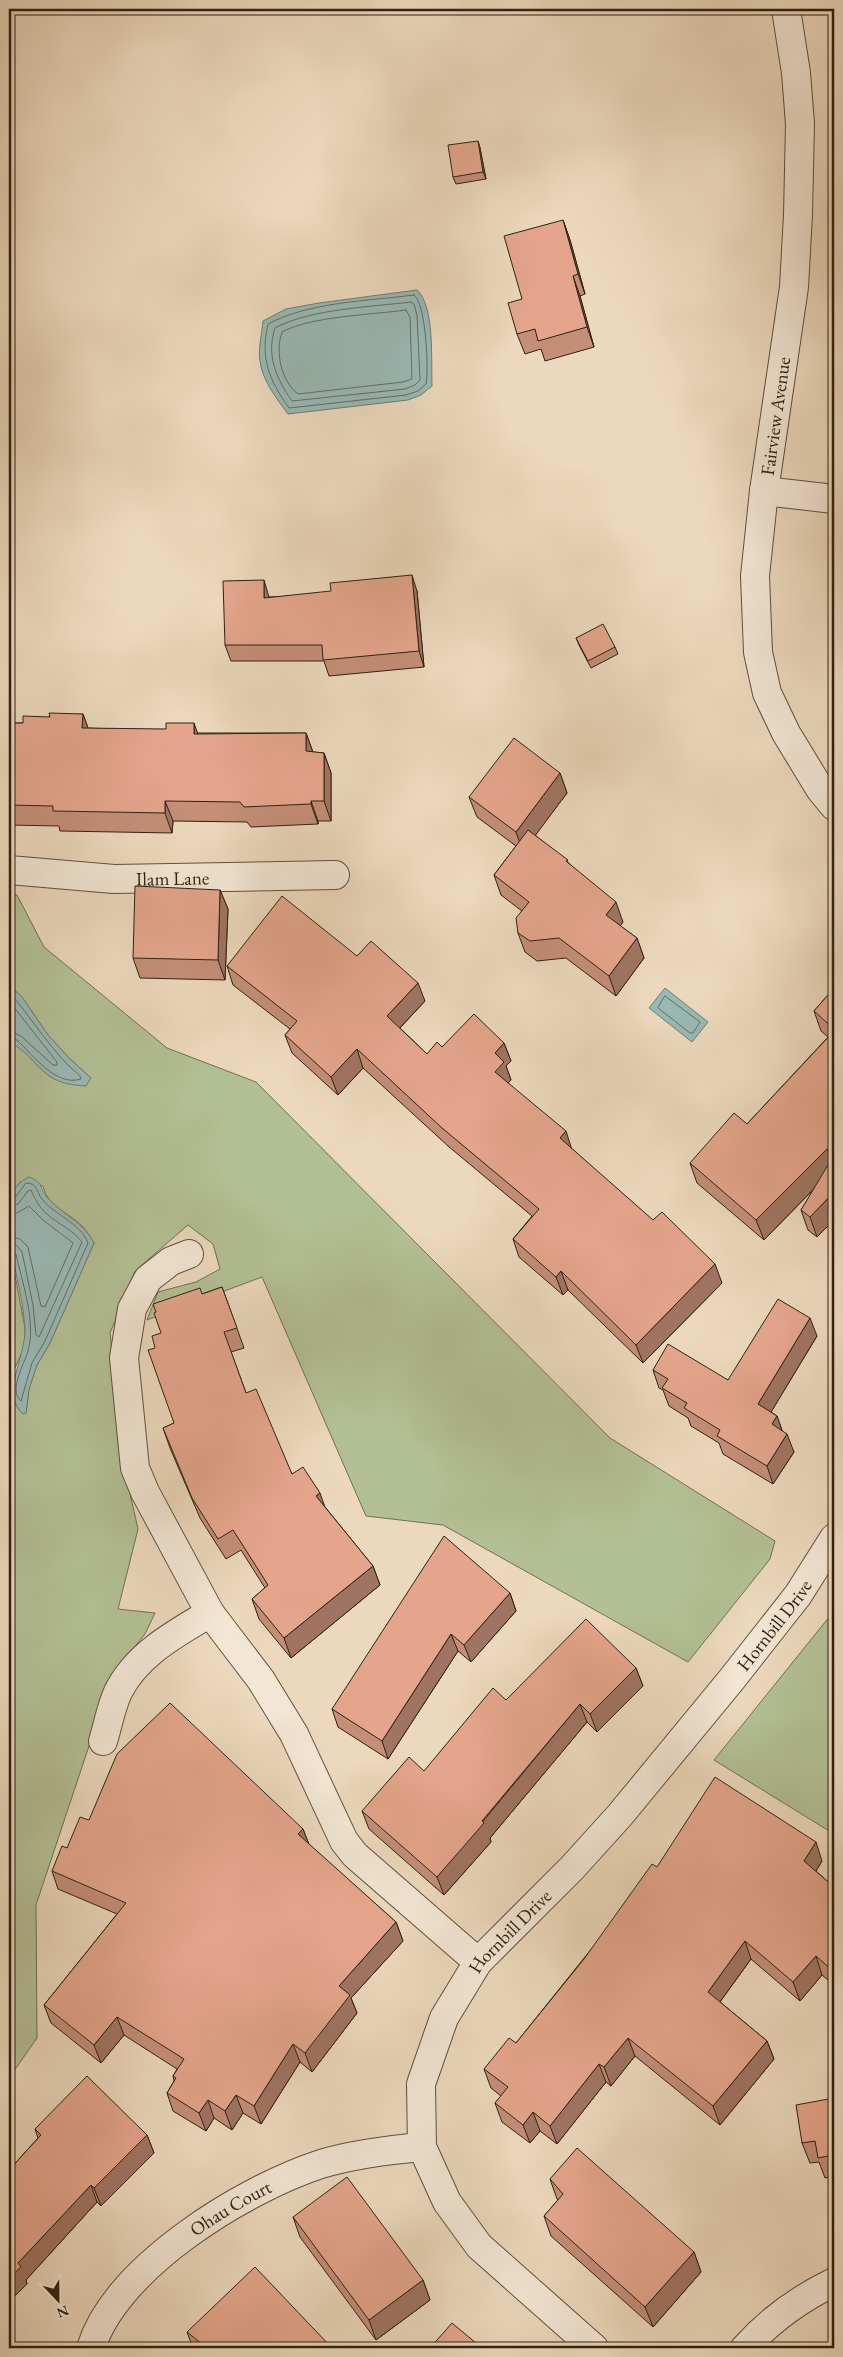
<svg xmlns="http://www.w3.org/2000/svg" width="843" height="2357" font-family="'EB Garamond',serif">
<style>
.green{fill:#b3c095;stroke:#707054}
.water{fill:#99b9b5;stroke:#6e7c74}
.lines{fill:none;stroke-linecap:round;stroke-linejoin:round}
.shore{stroke:#646d64;stroke-width:1}
.minor-casing{stroke:#5e4f3d;stroke-width:30}
.minor{stroke:#f3e6d4;stroke-width:28}
.wall{fill:#c48e78;stroke:#2e2112}
.shaded-wall{fill:#a07462;stroke:#2e2112}
.building{fill:#e4a58c;stroke:#2e2112}
.labels{text-anchor:middle;stroke-width:4;stroke-linejoin:round;paint-order:stroke}
.street-label{font-size:19px;fill:#2e2112;stroke:#f3e6d4}
</style>
<rect width="100%" height="100%" fill="#ecd8bd"/>
<filter id="stains"><feTurbulence type="fractalNoise" baseFrequency=".004" numOctaves="4"/><feColorMatrix values="0 0 0 0 .2 0 0 0 0 .09 0 0 0 0 .02 0 0 0 .5 -.17"/></filter>
<radialGradient id="worn" r=".72"><stop offset=".6" stop-color="#630" stop-opacity="0"/><stop offset="1" stop-color="#630" stop-opacity=".3"/></radialGradient>
<path class="green" d="M 9,893 L 17,895 L 44,947 L 167,1048 L 256,1082 L 610,1438 L 775,1541 L 770,1559 L 688,1662 L 443,1525 L 366,1516 L 262,1277 L 147,1320 L 158,1292 L 196,1282 L 220,1269 L 213,1244 L 188,1225 L 135,1271 L 110,1333 L 126,1476 L 138,1529 L 118,1609 L 155,1613 L 145,1634 L 113,1674 L 36,1905 L 37,2038 L 9,2078 L 9,1243 L 25,1328 L 25,1346 L 14,1370 L 26,1413 L 29,1389 L 37,1365 L 50,1343 L 94,1243 C 90,1237 87,1231 82,1226 C 69,1213 47,1206 43,1186 L 20,1182 L 9,1198 L 9,1041 L 91,1078 L 69,1058 L 48,1035 L 22,997 L 9,985 Z
M 830,1616 L 834,1619 L 834,1834 L 714,1760 Z"/>
<path class="water" d="M 417,290 C 435,306 431,362 432,386 L 421,395 L 408,400 L 288,414 C 277,399 262,380 260,361 C 258,349 262,333 263,321 L 286,309 L 319,303 Z
M 9,985 L 22,997 L 48,1035 L 69,1058 L 91,1078 L 86,1086 C 39,1084 43,1062 9,1041 Z
M 665,988 L 708,1022 L 692,1042 L 649,1008 Z
M 29,1177 C 45,1184 38,1186 46,1196 C 61,1214 84,1222 94,1243 L 50,1343 L 37,1365 L 29,1389 L 26,1413 L 23,1414 C 0,1394 26,1356 25,1329 C 23,1291 9,1258 9,1218 C 9,1213 7,1205 9,1199 C 11,1191 21,1180 29,1177 Z"/>
<g class="lines">
<path class="shore" d="M 414,295 C 426,302 429,371 426,384 L 418,391 L 406,395 L 289,408 C 269,380 260,358 268,324 C 309,302 368,301 414,295 Z
M 411,302 L 414,304 L 417,315 L 420,380 L 415,385 L 405,389 L 292,401 C 276,378 266,355 275,328 C 310,309 370,307 411,302 Z
M 406,310 L 410,317 L 412,379 L 403,382 L 298,394 C 281,381 275,352 282,332 C 312,316 371,315 406,310 Z
M 9,992 C 33,1019 52,1053 80,1076 L 81,1079 C 56,1087 33,1055 17,1040 L 9,1038
M 665,996 L 700,1022 L 693,1033 L 690,1033 L 658,1008 Z
M 9,1001 L 57,1062 L 57,1065 L 53,1065 L 21,1036 L 9,1031
M 9,1200 L 14,1199 L 26,1183 C 38,1183 36,1192 42,1199 C 54,1215 81,1223 88,1243 L 45,1341 L 32,1363 L 21,1401 C 7,1390 27,1360 29,1347 C 35,1318 22,1282 16,1254 L 13,1251 L 9,1250
M 9,1207 L 18,1204 L 28,1191 L 31,1190 C 35,1199 39,1207 47,1214 C 58,1224 73,1230 82,1242 L 39,1337 L 36,1335 L 33,1305 L 22,1252 L 16,1245 L 9,1243
M 9,1214 L 17,1213 L 29,1206 L 43,1220 L 73,1243 L 45,1307 L 41,1306 L 28,1247 L 20,1239 L 9,1236"/>
<g class="minor-casing">
<g id="minor">
<path d="M 786,9 L 796,73 L 800,124 L 798,215 L 794,287 L 764,491 L 755,576 L 758,652 L 767,693 L 786,733 L 820,789 L 834,806"/>
<path d="M 764,491 L 834,499"/>
<path id="s1" d="M 9,870 L 114,879 L 335,875"/>
<path d="M 189,1254 L 171,1261 L 148,1279 L 132,1309 L 124,1358 L 135,1468 L 145,1492 L 210,1613 L 261,1680 L 294,1734 L 344,1841 L 355,1855 L 478,1962"/>
<path d="M 103,1741 C 108,1725 111,1707 118,1692 C 137,1654 175,1634 210,1613"/>
<path id="s2" d="M 91,2348 C 116,2267 244,2189 321,2164 C 354,2154 388,2150 422,2147"/>
<path id="s3" d="M 594,2348 L 479,2246 L 447,2202 L 422,2147 L 421,2084 L 444,2018 L 478,1962 L 572,1868 L 620,1815 L 732,1679 L 798,1595 L 834,1538"/>
<path d="M 745,2348 C 769,2321 801,2298 834,2282"/>
</g>
</g>
<use href="#minor" class="minor"/>
</g>
<path class="wall" d="M 478,141 L 480,148 L 486,179 L 456,184 L 453,177 Z
M 563,220 L 570,240 L 585,294 L 580,296 L 594,347 L 545,361 L 541,349 L 525,354 L 517,334 Z
M 417,591 L 424,667 L 329,676 L 324,661 L 231,661 L 225,645 L 269,597 Z
M 576,638 L 615,647 L 618,654 L 591,668 L 579,645 Z
M 83,714 L 88,728 L 198,733 L 306,733 L 313,752 L 324,753 L 331,773 L 331,821 L 318,821 L 318,824 L 251,827 L 247,822 L 173,821 L 172,833 L 60,831 L 59,826 L 9,825 L 9,723 L 23,723 L 50,717 Z
M 560,773 L 567,793 L 535,835 L 569,863 L 623,922 L 620,926 L 637,938 L 644,958 L 616,996 L 566,958 L 537,961 L 525,952 L 518,933 L 522,911 L 501,895 L 494,875 L 516,846 L 477,817 L 469,797 Z
M 220,890 L 228,909 L 225,980 L 140,978 L 133,958 Z
M 357,956 L 425,1001 L 400,1028 L 427,1054 L 442,1047 L 504,1043 L 511,1061 L 506,1066 L 511,1080 L 508,1083 L 572,1149 L 722,1283 L 643,1363 L 568,1290 L 563,1295 L 519,1257 L 513,1239 L 532,1216 L 448,1146 L 363,1068 L 338,1095 L 292,1053 L 285,1035 L 290,1029 L 233,985 L 227,966 Z
M 834,988 L 834,1220 L 817,1237 L 808,1230 L 801,1210 L 814,1189 L 764,1240 L 697,1183 L 690,1163 L 747,1124 L 828,1037 L 821,1031 L 814,1011 Z
M 222,1287 L 244,1348 L 231,1352 L 246,1393 L 292,1474 L 325,1507 L 373,1566 L 380,1585 L 291,1658 L 259,1619 L 252,1599 L 265,1588 L 241,1550 L 226,1559 L 200,1518 L 170,1448 L 163,1428 L 174,1423 L 161,1333 L 202,1294 Z
M 817,1336 L 771,1412 L 777,1416 L 782,1430 L 794,1452 L 773,1484 L 723,1454 L 719,1443 L 691,1426 L 688,1418 L 669,1406 L 663,1390 L 659,1388 L 653,1370 L 728,1380 Z
M 510,1593 L 516,1611 L 471,1662 L 458,1651 L 388,1759 L 338,1727 L 332,1709 Z
M 636,1668 L 643,1686 L 597,1732 L 587,1722 L 490,1838 L 491,1842 L 444,1895 L 369,1829 L 362,1811 L 424,1771 L 506,1700 Z
M 89,1820 L 303,1829 L 309,1845 L 396,1922 L 403,1941 L 351,1998 L 357,2013 L 312,2072 L 300,2062 L 261,2124 L 243,2113 L 232,2130 L 214,2118 L 206,2131 L 173,2111 L 167,2093 L 174,2081 L 173,2076 L 177,2069 L 124,2035 L 101,2063 L 51,2023 L 44,2005 L 117,1914 L 58,1889 L 52,1871 L 67,1848 Z
M 822,1861 L 816,1871 L 834,1887 L 834,1985 L 822,1975 L 800,2001 L 751,1959 L 720,2002 L 767,2041 L 774,2059 L 720,2125 L 635,2056 L 611,2086 L 606,2082 L 557,2144 L 540,2131 L 530,2143 L 502,2122 L 495,2103 L 501,2096 L 491,2088 L 484,2069 L 516,2043 L 657,1867 Z
M 834,2098 L 834,2176 L 825,2178 L 819,2162 L 810,2163 L 802,2143 Z
M 35,2129 L 147,2135 L 154,2153 L 101,2206 L 97,2202 L 26,2280 L 27,2284 L 9,2302 L 9,2170 L 38,2138 Z
M 550,2179 L 694,2252 L 701,2272 L 653,2327 L 551,2236 L 544,2216 L 558,2200 L 557,2199 Z
M 293,2217 L 423,2280 L 430,2300 L 376,2340 L 300,2237 Z
M 187,2332 L 332,2348 L 193,2348 Z"/>
<path class="shaded-wall" d="M 478,141 L 480,148 L 486,179 L 483,172 Z
M 563,220 L 570,240 L 585,294 L 578,274 Z
M 573,276 L 580,296 L 594,347 L 587,327 Z
M 412,575 L 417,591 L 424,667 L 419,651 Z
M 264,580 L 269,597 L 270,614 L 264,598 Z
M 83,714 L 90,734 L 82,728 Z
M 194,723 L 201,743 L 194,734 Z
M 306,733 L 313,753 L 306,751 Z
M 324,753 L 331,773 L 331,821 L 324,801 Z
M 560,773 L 567,793 L 523,852 L 516,832 Z
M 165,801 L 173,821 L 172,833 L 165,813 Z
M 311,801 L 318,821 L 318,824 L 311,804 Z
M 220,890 L 228,909 L 225,980 L 218,960 Z
M 616,902 L 623,922 L 613,935 L 606,915 Z
M 637,938 L 644,958 L 616,996 L 609,976 Z
M 418,983 L 425,1001 L 394,1034 L 387,1016 Z
M 504,1043 L 511,1061 L 506,1066 L 511,1080 L 501,1090 L 495,1072 L 495,1053 Z
M 357,1049 L 363,1068 L 338,1095 L 331,1077 Z
M 566,1131 L 572,1150 L 560,1138 Z
M 827,1149 L 834,1168 L 764,1240 L 756,1220 Z
M 834,1192 L 834,1220 L 817,1237 L 810,1217 Z
M 715,1264 L 722,1283 L 643,1363 L 636,1345 Z
M 561,1271 L 568,1290 L 563,1295 L 556,1277 Z
M 810,1318 L 817,1336 L 765,1422 L 758,1404 Z
M 777,1416 L 783,1434 L 772,1424 Z
M 787,1434 L 794,1452 L 773,1484 L 767,1466 Z
M 320,1493 L 327,1513 L 316,1496 Z
M 373,1566 L 380,1585 L 291,1658 L 284,1638 Z
M 510,1593 L 516,1611 L 471,1662 L 464,1645 Z
M 451,1634 L 458,1651 L 388,1759 L 382,1741 Z
M 636,1668 L 643,1686 L 597,1732 L 590,1714 Z
M 580,1704 L 587,1722 L 490,1838 L 491,1842 L 444,1895 L 437,1877 Z
M 303,1829 L 310,1847 L 298,1834 Z
M 816,1842 L 822,1861 L 811,1879 L 804,1861 Z
M 396,1922 L 403,1941 L 351,1998 L 357,2013 L 312,2072 L 305,2053 L 339,1986 Z
M 745,1941 L 751,1959 L 714,2010 L 708,1992 Z
M 816,1956 L 822,1975 L 800,2001 L 793,1982 Z
M 117,2017 L 124,2035 L 101,2063 L 94,2045 Z
M 628,2038 L 635,2056 L 611,2086 L 604,2067 Z
M 767,2041 L 774,2059 L 720,2125 L 713,2106 Z
M 293,2044 L 300,2062 L 261,2124 L 254,2106 Z
M 599,2064 L 606,2082 L 557,2144 L 550,2126 Z
M 236,2095 L 243,2113 L 232,2130 L 225,2111 Z
M 208,2100 L 214,2118 L 206,2131 L 199,2113 Z
M 533,2112 L 540,2131 L 530,2143 L 523,2125 Z
M 147,2135 L 154,2153 L 101,2206 L 94,2188 Z
M 91,2185 L 97,2202 L 26,2280 L 27,2284 L 9,2302 L 9,2278 L 18,2263 Z
M 694,2252 L 701,2272 L 653,2327 L 645,2307 Z
M 423,2280 L 430,2300 L 376,2340 L 369,2320 Z"/>
<path class="building" d="M 478,141 L 483,172 L 453,177 L 448,145 Z
M 563,220 L 578,274 L 573,276 L 587,327 L 538,341 L 535,329 L 517,334 L 508,303 L 522,299 L 504,236 Z
M 412,575 L 419,651 L 323,660 L 322,645 L 225,645 L 223,581 L 264,580 L 264,598 L 331,591 L 330,583 Z
M 603,624 L 615,647 L 588,661 L 576,638 Z
M 49,713 L 83,714 L 82,728 L 166,729 L 166,723 L 194,723 L 194,734 L 306,733 L 306,751 L 324,753 L 324,801 L 311,801 L 311,804 L 244,807 L 240,802 L 165,801 L 165,813 L 53,811 L 53,806 L 9,805 L 9,723 L 23,723 L 23,716 L 50,717 Z
M 514,738 L 560,773 L 516,832 L 469,797 Z
M 528,830 L 568,860 L 566,861 L 616,902 L 606,915 L 637,938 L 609,976 L 559,938 L 530,941 L 518,933 L 516,918 L 529,902 L 494,875 Z
M 135,886 L 220,890 L 218,960 L 133,958 Z
M 282,896 L 357,956 L 371,941 L 418,983 L 387,1016 L 427,1054 L 437,1042 L 442,1047 L 474,1014 L 504,1043 L 495,1053 L 504,1062 L 495,1072 L 566,1131 L 560,1138 L 653,1220 L 662,1212 L 715,1264 L 636,1345 L 561,1271 L 556,1277 L 513,1239 L 539,1209 L 442,1128 L 357,1049 L 331,1077 L 285,1035 L 297,1021 L 227,966 Z
M 834,988 L 834,1029 L 814,1011 Z
M 834,1031 L 834,1154 L 827,1149 L 756,1220 L 690,1163 L 734,1113 L 747,1124 Z
M 834,1155 L 834,1192 L 810,1217 L 801,1210 Z
M 222,1287 L 237,1328 L 224,1332 L 246,1393 L 256,1389 L 292,1474 L 303,1467 L 320,1493 L 316,1496 L 373,1566 L 284,1638 L 252,1599 L 268,1585 L 233,1530 L 218,1539 L 192,1498 L 163,1428 L 174,1423 L 148,1350 L 155,1348 L 152,1336 L 161,1333 L 154,1313 L 156,1312 L 153,1304 L 200,1288 L 202,1294 Z
M 778,1299 L 810,1318 L 758,1404 L 777,1416 L 772,1424 L 787,1434 L 767,1466 L 717,1436 L 720,1430 L 684,1408 L 687,1403 L 662,1388 L 668,1379 L 653,1370 L 668,1344 L 728,1380 Z
M 444,1536 L 510,1593 L 464,1645 L 451,1634 L 382,1741 L 332,1709 Z
M 586,1619 L 636,1668 L 590,1714 L 580,1704 L 482,1821 L 484,1823 L 437,1877 L 362,1811 L 409,1757 L 424,1771 L 493,1688 L 506,1700 Z
M 170,1703 L 303,1829 L 298,1834 L 396,1922 L 339,1986 L 350,1995 L 305,2053 L 293,2044 L 254,2106 L 236,2095 L 225,2111 L 208,2100 L 199,2113 L 167,2093 L 176,2078 L 173,2076 L 184,2059 L 117,2017 L 94,2045 L 44,2005 L 126,1903 L 52,1871 L 62,1846 L 67,1848 L 80,1817 L 89,1820 L 117,1754 Z
M 715,1777 L 816,1842 L 804,1861 L 834,1887 L 834,1972 L 816,1956 L 793,1982 L 745,1941 L 708,1992 L 767,2041 L 713,2106 L 628,2038 L 604,2067 L 599,2064 L 550,2126 L 533,2112 L 523,2125 L 495,2103 L 508,2087 L 484,2069 L 509,2038 L 516,2043 L 584,1959 L 652,1864 L 657,1867 Z
M 87,2076 L 147,2135 L 94,2188 L 91,2185 L 18,2263 L 21,2267 L 9,2278 L 9,2206 L 10,2205 L 9,2203 L 9,2170 L 41,2135 L 35,2129 Z
M 834,2098 L 834,2155 L 818,2158 L 815,2141 L 802,2143 L 796,2105 Z
M 577,2148 L 694,2252 L 645,2307 L 544,2216 L 563,2194 L 550,2179 Z
M 347,2177 L 423,2280 L 369,2320 L 293,2217 Z
M 255,2267 L 332,2348 L 207,2348 L 187,2332 Z
M 452,2323 L 482,2348 L 430,2348 Z"/>
<g class="labels">
<g class="street-label">
<text transform="translate(775 416) rotate(-82)" y="7">Fairview Avenue</text>
<text dy="7" stroke="none"><textPath href="#s1" startOffset="164">Ilam Lane</textPath></text>
<text dy="7" stroke="none"><textPath href="#s3" startOffset="916">Hornbill Drive</textPath></text>
<text dy="7" stroke="none"><textPath href="#s3" startOffset="511">Hornbill Drive</textPath></text>
<text dy="7" stroke="none"><textPath href="#s2" startOffset="202">Ohau Court</textPath></text>
</g>
</g>
<rect width="843" height="2357" fill="none" stroke="#ecd8bd" stroke-width="30"/>
<rect x="10" y="10" width="823" height="2337" fill="none" stroke="#2e2112" stroke-width="2.5"/>
<rect x="15" y="15" width="813" height="2327" fill="none" stroke="#2e2112"/>
<g transform="translate(58 2300) rotate(158)" stroke="#f3e6d4" stroke-width="4" paint-order="stroke">
<path d="M0-4L9 19L0 12L-9 19Z" fill="#2e2112"/>
<text y="-8" font-size="14" font-weight="bold" text-anchor="middle" fill="#2e2112">N</text>
</g>
<rect width="100%" height="100%" filter="url(#stains)"/>
<rect width="100%" height="100%" fill="url(#worn)"/>
</svg>
